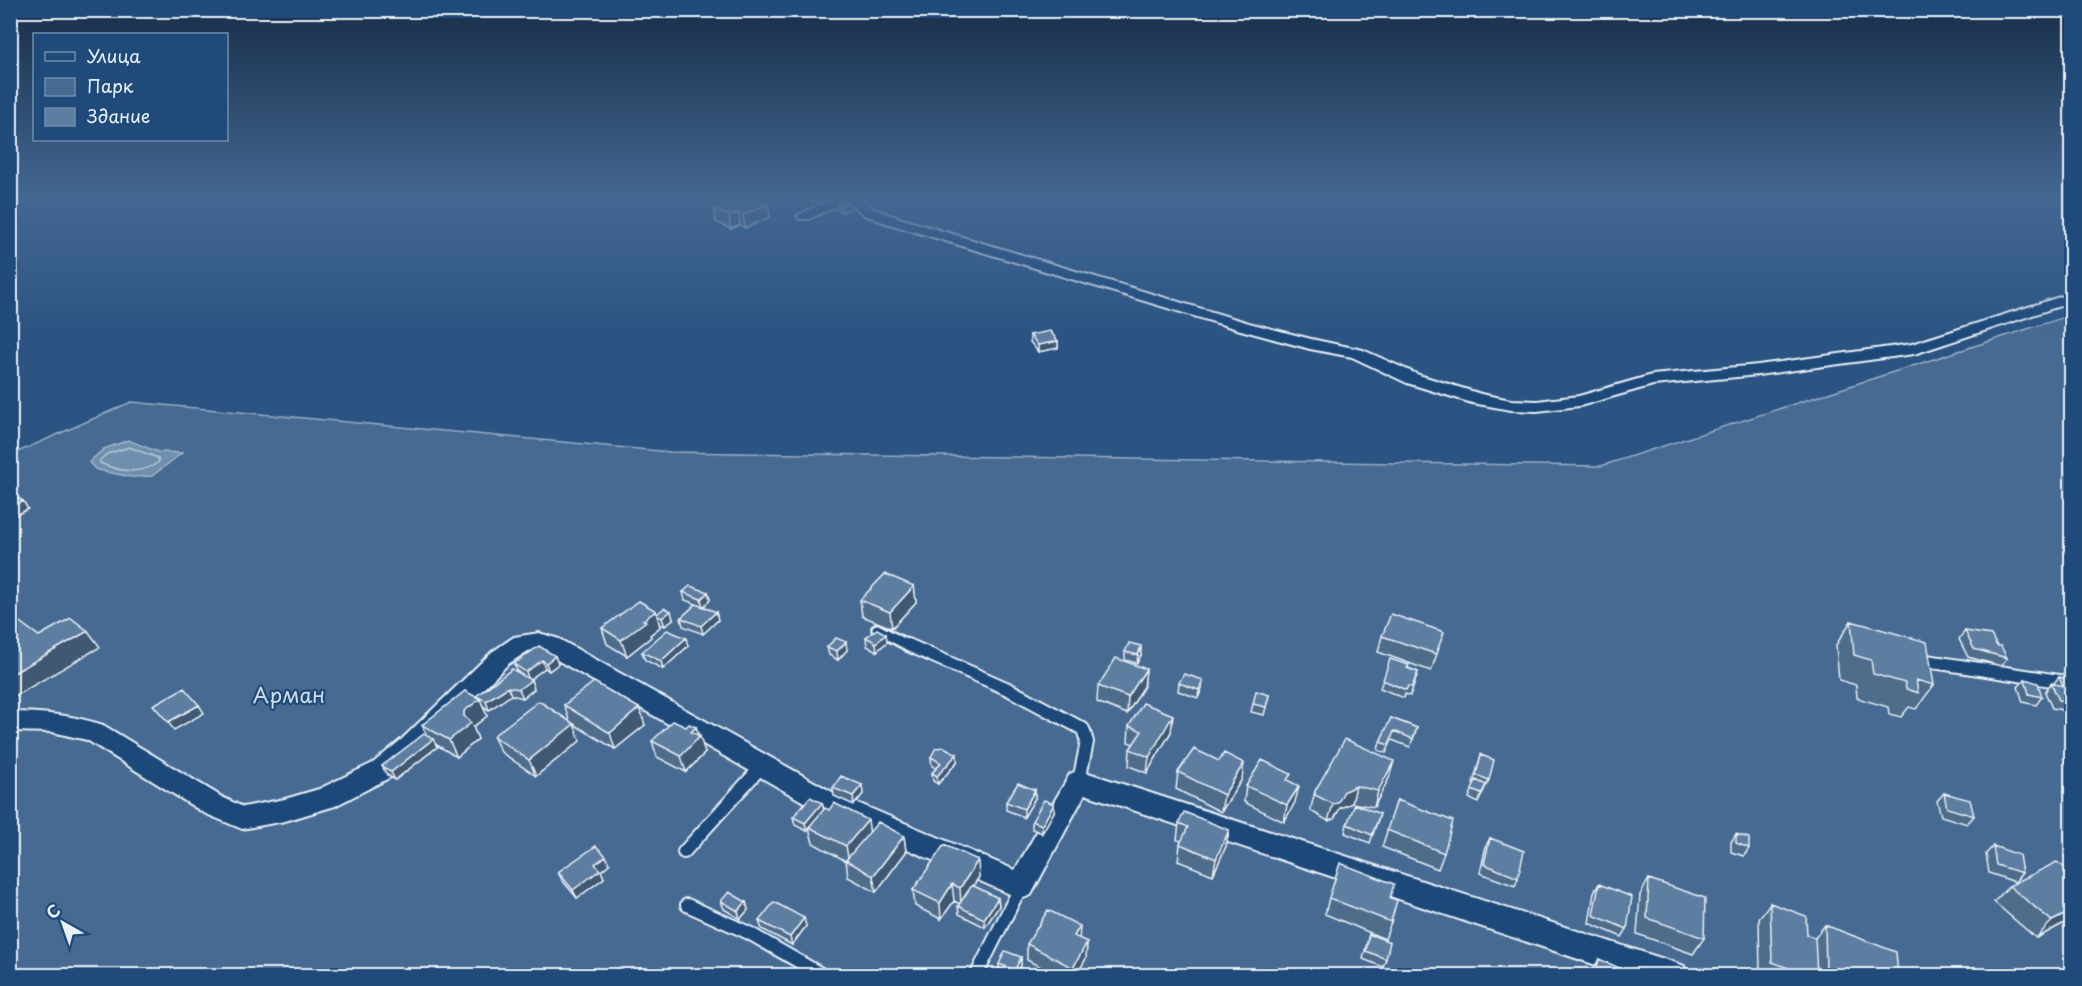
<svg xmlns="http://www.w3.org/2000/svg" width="2082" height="986" font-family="'Playpen Sans',sans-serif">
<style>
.green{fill:#476b93;stroke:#98aec6;stroke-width:1.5}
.water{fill:#708ead;stroke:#a0b6cb;stroke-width:1.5}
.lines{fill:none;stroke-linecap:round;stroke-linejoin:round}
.shore{stroke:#b8c9da;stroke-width:1.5}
.lane-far1-casing{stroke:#e8f1f8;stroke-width:14}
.lane-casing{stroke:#e8f1f8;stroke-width:16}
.street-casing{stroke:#e8f1f8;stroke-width:4}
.lane-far1{stroke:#1f4a7a;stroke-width:9}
.lane{stroke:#1f4a7a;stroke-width:12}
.street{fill:#1f4a7a;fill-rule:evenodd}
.wall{fill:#506c8a;stroke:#e8f1f8;stroke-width:1.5}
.shaded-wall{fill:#415871;stroke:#e8f1f8;stroke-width:1.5}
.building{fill:#5d7da1;stroke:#e8f1f8;stroke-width:1.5}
.labels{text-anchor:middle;stroke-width:4.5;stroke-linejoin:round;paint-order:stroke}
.near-park-label{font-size:21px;fill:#d0dde9;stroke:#1f4a7a}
</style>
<rect width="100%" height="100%" fill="#2b5482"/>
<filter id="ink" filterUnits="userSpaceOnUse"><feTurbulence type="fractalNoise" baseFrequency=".0167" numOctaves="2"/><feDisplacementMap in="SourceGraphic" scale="12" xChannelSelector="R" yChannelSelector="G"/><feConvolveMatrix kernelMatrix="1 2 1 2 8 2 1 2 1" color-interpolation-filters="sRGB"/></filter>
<g filter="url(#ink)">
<path class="green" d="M 2071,315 L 2071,975 L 11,975 L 11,455 L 131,402 L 670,452 L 1601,466 Z"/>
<path class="water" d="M 128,440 L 158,452 L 182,453 L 152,476 L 131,477 L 107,472 L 95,469 L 89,462 L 104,449 Z"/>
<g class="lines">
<path class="shore" d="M 129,447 L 158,458 L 159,462 C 141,475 120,472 100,463 L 100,460 L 107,454 Z"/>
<g class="lane-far1-casing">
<path id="lane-far1" d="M 877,629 L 911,647"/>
</g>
<g class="lane-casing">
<path id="lane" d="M 908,645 L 1008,689 L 1083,729 L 1087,742 L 1079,781
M 1920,660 L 2072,683
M 684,852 L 762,766
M 687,905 L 749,933 L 824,976
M 976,976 L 1021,886"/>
</g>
<g class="street-casing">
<path id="street" d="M 834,197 L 858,197 L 874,209 L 899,218 L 1249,323 L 1311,339 L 1363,350 L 1419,375 L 1481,394 L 1511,400 L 1537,401 L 1579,396 L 1652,375 L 1758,365 L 1912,344 L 2072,293 L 2072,302 L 1914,354 L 1758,375 L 1653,385 L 1580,406 L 1537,411 L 1511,410 L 1472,403 L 1407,383 L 1352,357 L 1310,349 L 1237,329 L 889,224 L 864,215 L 847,201 L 809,219 L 799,219 L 797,216 Z
M 539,633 L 559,639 L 834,793 L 1015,870 L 1070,774 L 1079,770 L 1673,962 L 1684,966 L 1688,976 L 1629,976 L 1085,794 L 1031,895 L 1021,899 L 816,809 L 538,649 L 528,651 L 508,664 L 420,753 L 391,777 L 335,806 L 285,821 L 242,829 L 204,813 L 87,740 L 52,732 L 10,731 L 10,712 C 43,712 72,715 103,725 L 222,797 L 243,807 L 285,799 L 319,789 L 373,763 L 402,739 L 492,652 L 514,637 Z"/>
</g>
<use href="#lane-far1" class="lane-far1"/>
<use href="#lane" class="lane"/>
<use href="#street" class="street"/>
</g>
<path class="wall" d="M 796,197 L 822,197 L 812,202 Z
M 738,201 L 768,204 L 770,217 L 745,228 L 740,225 L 731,229 L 716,222 L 714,210 Z
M 837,203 L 850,209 L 842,212 L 837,210 Z
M 1030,335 L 1058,341 L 1058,348 L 1038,352 L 1030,342 Z
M 914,586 L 916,602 L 892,628 L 862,616 L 860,600 Z
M 683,592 L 708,592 L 710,600 L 703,607 L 716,612 L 718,620 L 703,634 L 683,626 L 681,618 L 696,604 L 685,600 Z
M 657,614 L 673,619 L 665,626 L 659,624 L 660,627 L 650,635 L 651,637 L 627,656 L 607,644 L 602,628 Z
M 1851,621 L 1934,685 L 1916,709 L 1909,707 L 1901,717 L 1889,714 L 1888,707 L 1857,698 L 1856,685 L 1839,680 L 1836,645 Z
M 1965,631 L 1997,646 L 2007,658 L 2001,666 L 1968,657 L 1959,639 Z
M 886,634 L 887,642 L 877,651 L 867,646 L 866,637 Z
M 1382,636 L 1439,648 L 1431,671 L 1378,652 Z
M 688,646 L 663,669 L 645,660 L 642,652 Z
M 827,647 L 847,650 L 838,660 L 829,655 Z
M 1125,652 L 1141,655 L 1137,663 L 1125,660 Z
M 555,656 L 558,664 L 549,671 L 545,668 L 529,680 L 531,680 L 534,689 L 523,698 L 511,695 L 489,710 L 483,706 L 487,716 L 473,727 L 478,739 L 457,757 L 435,744 L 437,747 L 395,780 L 387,775 L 382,766 L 427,736 L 422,725 L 477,698 L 476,696 L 518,672 L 514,664 Z
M 1408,668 L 1418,672 L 1410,696 L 1405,694 L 1404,698 L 1380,688 L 1383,680 Z
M 1146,669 L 1144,686 L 1127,714 L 1097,702 L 1098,686 Z
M 2059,677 L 2072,680 L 2072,712 L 2052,708 L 2045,692 L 2051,683 L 2053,684 Z
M 2025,679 L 2042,697 L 2036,705 L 2023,702 L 2018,687 Z
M 1203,680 L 1202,688 L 1198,698 L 1178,691 L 1179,683 Z
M 1269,695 L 1264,715 L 1251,712 L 1253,704 Z
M 564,705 L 639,708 L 645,725 L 615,749 L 570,722 Z
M 1391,718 L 1417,728 L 1410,747 L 1392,740 L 1386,753 L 1378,750 L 1380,742 Z
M 1129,726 L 1171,732 L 1147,773 L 1129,766 L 1130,749 L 1134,744 L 1128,742 Z
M 686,727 L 696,727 L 705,753 L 686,772 L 657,757 L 652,741 Z
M 493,736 L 580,741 L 536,776 L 501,752 Z
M 1481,755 L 1489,780 L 1485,788 L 1478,803 L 1469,798 L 1475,784 L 1473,783 Z
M 931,757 L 957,762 L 938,784 L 933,781 L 932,773 L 936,768 L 932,766 Z
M 1219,761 L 1242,779 L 1221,812 L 1176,789 L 1178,772 Z
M 1389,778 L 1374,807 L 1352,803 L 1340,808 L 1334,819 L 1328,821 L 1311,811 L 1311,808 L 1315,791 Z
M 1289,781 L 1295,802 L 1284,822 L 1244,802 L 1246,786 Z
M 833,788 L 863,794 L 854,805 L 834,796 Z
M 1035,790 L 1035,798 L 1024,817 L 1006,810 L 1006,802 Z
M 1944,793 L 1974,816 L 1967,824 L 1941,816 L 1937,801 Z
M 1397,800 L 1444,853 L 1438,869 L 1382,847 Z
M 822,803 L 824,810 L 829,810 L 868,820 L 869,832 L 904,836 L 906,852 L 876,892 L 848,877 L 846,861 L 813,843 L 809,828 L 807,831 L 795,825 L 793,817 Z
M 1054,812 L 1042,833 L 1032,829 L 1032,821 Z
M 1380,814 L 1370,843 L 1345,833 L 1347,824 Z
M 1179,823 L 1229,830 L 1226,846 L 1213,875 L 1178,861 L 1180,844 L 1182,841 L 1177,840 Z
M 1736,834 L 1749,848 L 1744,856 L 1731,852 L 1731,842 Z
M 1490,838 L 1518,878 L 1515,886 L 1480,873 L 1486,846 Z
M 1993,846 L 2022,873 L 2015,882 L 1989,873 L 1986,854 Z
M 609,864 L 601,871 L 604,878 L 577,898 L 562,880 L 558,872 Z
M 979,877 L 973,886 L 998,898 L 999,906 L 985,927 L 959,914 L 958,906 L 960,904 L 954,901 L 941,919 L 915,906 L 913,890 Z
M 1649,879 L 1704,938 L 1693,954 L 1637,934 L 1640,895 Z
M 1599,884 L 1627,929 L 1622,937 L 1589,923 L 1594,892 Z
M 2009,886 L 2072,919 L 2036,938 L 1994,902 Z
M 1329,898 L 1390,898 L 1391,922 L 1385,939 L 1325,914 Z
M 721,901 L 746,902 L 748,910 L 740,919 L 724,909 Z
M 1770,903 L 1807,935 L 1815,938 L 1825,925 L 1898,975 L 1760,975 L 1759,919 Z
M 759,921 L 806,926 L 792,945 L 762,929 Z
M 1369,934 L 1386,959 L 1383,967 L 1363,959 Z
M 1079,939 L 1087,942 L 1086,958 L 1077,975 L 1056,975 L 1027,960 L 1027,944 Z
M 1021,957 L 1021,965 L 1016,975 L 1009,975 L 999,972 L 999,964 Z
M 1599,959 L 1595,975 L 1590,975 Z"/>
<path class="shaded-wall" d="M 812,197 L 822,197 L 812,202 Z
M 849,203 L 850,209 L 842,212 L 841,206 Z
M 768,204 L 770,217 L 745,228 L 743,215 Z
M 738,213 L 740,225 L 731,229 L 729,216 Z
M 1058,341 L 1058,348 L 1038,352 L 1038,345 Z
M 23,501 L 28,509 L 10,518 L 10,507 Z
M 914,586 L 916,602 L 892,628 L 890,612 Z
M 708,592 L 710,600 L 703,607 L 701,599 Z
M 656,611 L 660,627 L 650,635 L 651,637 L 627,656 L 621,640 L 643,620 Z
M 671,611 L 673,619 L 665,626 L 662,618 Z
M 716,612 L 718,620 L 703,634 L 701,626 Z
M 88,631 L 100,647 L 10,699 L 10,675 Z
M 886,634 L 887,642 L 877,651 L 876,643 Z
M 686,638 L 688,646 L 663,669 L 661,661 Z
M 846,642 L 847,650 L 838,660 L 837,651 Z
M 1141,646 L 1141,655 L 1137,663 L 1138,655 Z
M 555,656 L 558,664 L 549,671 L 546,663 Z
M 542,660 L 545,668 L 529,680 L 526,672 Z
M 1146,669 L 1144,686 L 1127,714 L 1128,697 Z
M 531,680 L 534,689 L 523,698 L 519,689 Z
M 1203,680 L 1202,688 L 1198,698 L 1199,690 Z
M 508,687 L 511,695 L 489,710 L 486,701 Z
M 480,699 L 487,716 L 473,727 L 478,739 L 457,757 L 449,740 L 464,716 L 464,711 Z
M 199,705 L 204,713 L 174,730 L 168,722 Z
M 639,708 L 645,725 L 615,749 L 610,733 Z
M 1173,715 L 1171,732 L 1147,773 L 1149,757 Z
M 574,724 L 580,741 L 536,776 L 529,760 Z
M 696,727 L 699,738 L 700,736 L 705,753 L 686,772 L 681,756 L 691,732 Z
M 433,739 L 437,747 L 395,780 L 391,772 Z
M 957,754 L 957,762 L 938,784 L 937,776 Z
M 1394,761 L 1389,778 L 1374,807 L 1378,791 Z
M 1244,763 L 1242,779 L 1221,812 L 1224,795 Z
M 862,785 L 863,794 L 854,805 L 853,796 Z
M 1299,786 L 1295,802 L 1284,822 L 1287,805 Z
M 1356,786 L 1352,803 L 1340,808 L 1334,819 L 1328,821 L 1333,804 L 1344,791 Z
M 1035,790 L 1035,798 L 1024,817 L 1024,809 Z
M 822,803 L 824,811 L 809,827 L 809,828 L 807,831 L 805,823 Z
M 1054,804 L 1054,812 L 1042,833 L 1042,825 Z
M 868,820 L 870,836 L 849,863 L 846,846 Z
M 1229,830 L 1226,846 L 1213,875 L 1216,859 Z
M 904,836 L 906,852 L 876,892 L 873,876 Z
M 606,856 L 609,864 L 601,871 L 604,878 L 577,898 L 573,890 L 595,864 Z
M 978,860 L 979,877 L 961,904 L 960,888 Z
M 952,884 L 954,901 L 941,919 L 940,903 Z
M 998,898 L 999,906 L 985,927 L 984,919 Z
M 746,902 L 748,910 L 740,919 L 738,911 Z
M 2072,911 L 2072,919 L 2036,938 L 2052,921 Z
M 804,918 L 806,926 L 792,945 L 790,937 Z
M 1080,926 L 1079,942 L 1074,936 Z
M 1087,942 L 1086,958 L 1077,975 L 1072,975 L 1073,968 Z
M 1021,957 L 1021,965 L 1016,975 L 1015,975 L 1015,970 Z"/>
<path class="building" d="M 747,197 L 754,197 L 768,204 L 743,215 L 738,213 L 729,216 L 714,210 L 735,200 L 738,201 Z
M 845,201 L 849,203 L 841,206 L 837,203 Z
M 1050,331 L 1058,341 L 1038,345 L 1030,335 Z
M 15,496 L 23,501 L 10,507 L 10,499 Z
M 885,574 L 914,586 L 890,612 L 860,600 Z
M 690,586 L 708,592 L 701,599 L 683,592 Z
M 639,601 L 656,611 L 643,620 L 646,621 L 621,640 L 602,628 Z
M 696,604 L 716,612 L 701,626 L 681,618 Z
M 664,608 L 671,611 L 662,618 L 657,616 L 657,614 Z
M 1391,614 L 1444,632 L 1436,654 L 1382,636 Z
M 10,615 L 39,636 L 71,618 L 88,631 L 10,675 Z
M 1851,621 L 1927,642 L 1934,685 L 1916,680 L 1918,693 L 1906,689 L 1905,683 L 1873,674 L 1871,660 L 1854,655 Z
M 877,629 L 886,634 L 876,643 L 866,637 Z
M 667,630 L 686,638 L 661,661 L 642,652 Z
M 1965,631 L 1991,635 L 1997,646 L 2001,646 L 2007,658 L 1974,649 Z
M 836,638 L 846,642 L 837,651 L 827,647 Z
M 1129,643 L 1141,646 L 1138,655 L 1125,652 Z
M 539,646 L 555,656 L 546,663 L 542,660 L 526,672 L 514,664 Z
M 1116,658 L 1146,669 L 1128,697 L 1098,686 Z
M 1390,659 L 1409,665 L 1407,668 L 1418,672 L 1412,687 L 1408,686 L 1406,690 L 1383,680 Z
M 512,669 L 531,680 L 519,689 L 508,687 L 486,701 L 476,696 Z
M 1184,674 L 1203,680 L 1199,690 L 1179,683 Z
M 2059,677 L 2072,680 L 2072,702 L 2059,700 L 2051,683 L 2063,686 Z
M 2025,679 L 2038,683 L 2042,697 L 2029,694 Z
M 594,682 L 639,708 L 610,733 L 564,705 Z
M 184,688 L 199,705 L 168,722 L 153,705 Z
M 465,691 L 480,699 L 464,711 L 464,716 L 471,723 L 449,740 L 422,725 Z
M 1256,691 L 1269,695 L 1266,707 L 1253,704 Z
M 539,701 L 574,724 L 529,760 L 493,736 Z
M 1143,703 L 1173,715 L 1149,757 L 1130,749 L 1142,731 L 1129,726 Z
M 1391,718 L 1417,728 L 1413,739 L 1394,731 L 1389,745 L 1380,742 Z
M 673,721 L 686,727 L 689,724 L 696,727 L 691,732 L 700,736 L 681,756 L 652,741 Z
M 424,734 L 433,739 L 391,772 L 382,766 Z
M 1345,739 L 1394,761 L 1378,791 L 1356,786 L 1344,791 L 1338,803 L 1333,804 L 1315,795 L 1315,791 Z
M 944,747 L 957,754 L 937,776 L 932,773 L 941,763 L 931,757 L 936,748 Z
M 1194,749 L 1219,761 L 1224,753 L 1244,763 L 1224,795 L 1178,772 Z
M 1481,755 L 1494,760 L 1489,780 L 1476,775 Z
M 1262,760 L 1291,774 L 1287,780 L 1299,786 L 1287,805 L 1246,786 Z
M 841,776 L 862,785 L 853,796 L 833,788 Z
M 1476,780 L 1486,785 L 1481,794 L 1472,790 Z
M 1018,783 L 1035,790 L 1024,809 L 1006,802 Z
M 1944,793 L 1970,800 L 1974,816 L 1947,808 Z
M 810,797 L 822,803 L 805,823 L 793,817 Z
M 1044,800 L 1054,804 L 1042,825 L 1032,821 Z
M 1397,800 L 1453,821 L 1444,853 L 1387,830 Z
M 834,803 L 868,820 L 846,846 L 809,827 L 825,808 L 829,810 Z
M 1355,804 L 1380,814 L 1372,835 L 1347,824 Z
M 1184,812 L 1229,830 L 1216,859 L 1180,844 L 1188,827 L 1179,823 Z
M 878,822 L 904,836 L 873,876 L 846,860 Z
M 1736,834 L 1749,838 L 1749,848 L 1736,843 Z
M 1490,838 L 1524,851 L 1518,878 L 1484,864 Z
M 944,845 L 978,860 L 960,888 L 952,884 L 940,903 L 913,890 Z
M 596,846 L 606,856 L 595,864 L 600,870 L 573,890 L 558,872 Z
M 1993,846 L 2019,855 L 2022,873 L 1996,865 Z
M 2057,862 L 2072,873 L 2072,911 L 2052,921 L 2009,886 Z
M 1340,863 L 1394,884 L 1390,898 L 1397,900 L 1391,922 L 1329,898 Z
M 1649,879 L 1705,898 L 1704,938 L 1647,918 Z
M 1599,884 L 1632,897 L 1627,929 L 1593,915 Z
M 972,885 L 998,898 L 984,919 L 958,906 Z
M 729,892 L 746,902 L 738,911 L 721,901 Z
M 774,902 L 804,918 L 790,937 L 759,921 Z
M 1770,903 L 1806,916 L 1807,935 L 1815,938 L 1817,975 L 1807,975 L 1772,962 Z
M 1048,910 L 1080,926 L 1074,936 L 1087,942 L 1073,968 L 1027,944 Z
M 1825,925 L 1896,952 L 1898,975 L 1837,975 L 1826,972 Z
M 1369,934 L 1390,942 L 1386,959 L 1366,951 Z
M 1005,951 L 1021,957 L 1015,970 L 999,964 Z
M 1599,959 L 1635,975 L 1595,975 Z"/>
</g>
<linearGradient id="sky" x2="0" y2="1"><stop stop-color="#182e48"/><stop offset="0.59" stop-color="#446792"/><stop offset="1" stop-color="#446792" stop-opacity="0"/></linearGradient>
<rect width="2082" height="335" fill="url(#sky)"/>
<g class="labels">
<g class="near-park-label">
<text x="289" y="703">Арман</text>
</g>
</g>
<rect width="2082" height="986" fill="none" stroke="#1f4a7a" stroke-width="36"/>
<rect x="18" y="18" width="2046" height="950" fill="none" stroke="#e8f1f8" stroke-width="2" filter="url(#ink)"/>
<rect x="33" y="33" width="195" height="108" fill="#1f4a7a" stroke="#6f8dac" stroke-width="1.5"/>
<rect x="45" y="52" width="30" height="9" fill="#1f4a7a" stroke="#6f8dac" stroke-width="1.5"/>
<text x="87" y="63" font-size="18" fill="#e8f1f8">Улица</text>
<rect x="45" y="78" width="30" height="18" fill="#476b93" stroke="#6f8dac" stroke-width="1.5"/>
<text x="87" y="93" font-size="18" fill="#e8f1f8">Парк</text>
<rect x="45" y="108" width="30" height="18" fill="#5d7da1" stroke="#6f8dac" stroke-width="1.5"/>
<text x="87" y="123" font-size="18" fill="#e8f1f8">Здание</text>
<g transform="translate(63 923) rotate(320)" stroke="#1f4a7a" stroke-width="4.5" paint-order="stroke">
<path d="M0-4.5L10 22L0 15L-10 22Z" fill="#e8f1f8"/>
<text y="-9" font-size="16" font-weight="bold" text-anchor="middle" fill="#e8f1f8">С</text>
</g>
</svg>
